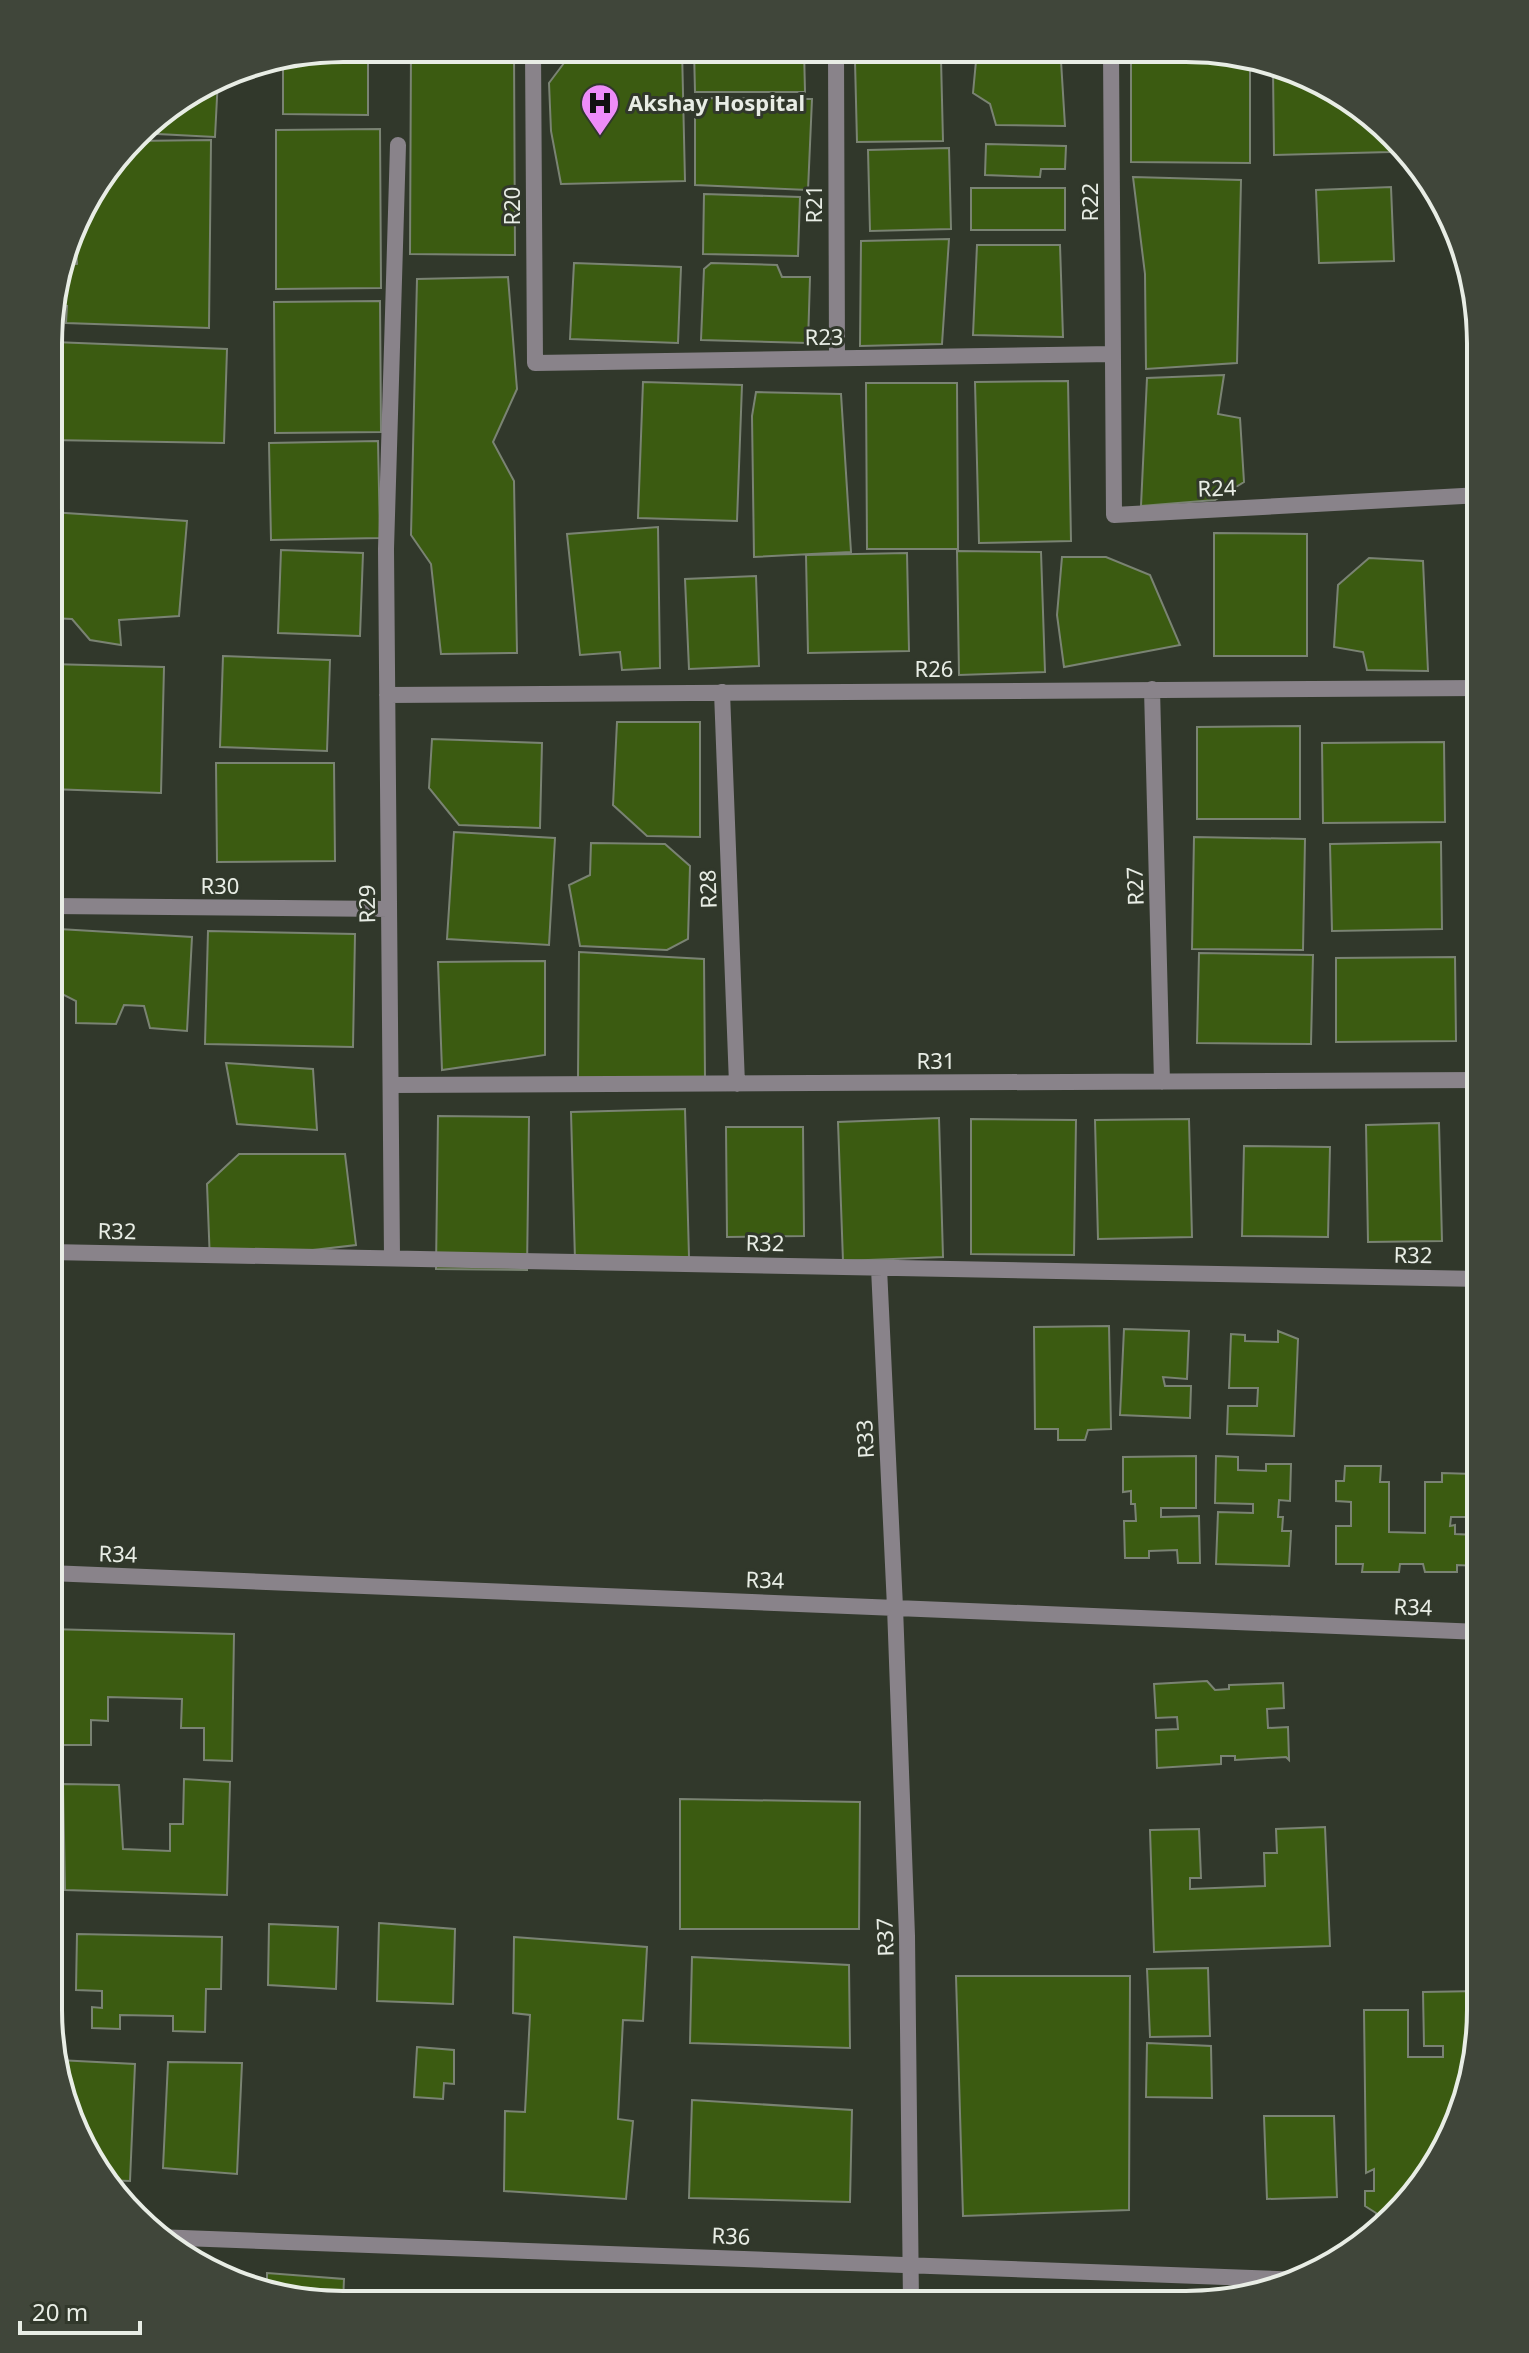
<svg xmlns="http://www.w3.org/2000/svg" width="1529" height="2353" font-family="'Noto Sans',sans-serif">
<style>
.building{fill:#3b5b11;stroke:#7a8373;stroke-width:2}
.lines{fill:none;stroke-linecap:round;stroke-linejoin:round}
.minor{stroke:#89838a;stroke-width:16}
.labels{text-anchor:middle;stroke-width:6;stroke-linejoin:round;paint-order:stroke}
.poi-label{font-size:22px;font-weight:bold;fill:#e8ede5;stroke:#31382b;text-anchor:start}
.street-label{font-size:22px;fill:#e8ede5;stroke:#31382b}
.rim{fill:none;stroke:#e8ede5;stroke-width:4}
</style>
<rect width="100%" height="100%" fill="#31382b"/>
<path class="building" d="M 343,48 L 368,48 L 368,115 L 283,114 L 283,60 Z
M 411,48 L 514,49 L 515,255 L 410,254 Z
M 564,49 L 682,49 L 685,181 L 561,184 L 551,131 L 549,83 L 564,63 Z
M 694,49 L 804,49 L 805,92 L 695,92 Z
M 905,50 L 988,50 L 906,54 Z
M 1131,50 L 1225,51 L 1250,61 L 1250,163 L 1131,162 Z
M 941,59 L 943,141 L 857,142 L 855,61 Z
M 976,61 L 1061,61 L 1065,126 L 996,125 L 990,104 L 973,93 Z
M 1273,70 L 1365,109 L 1390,133 L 1390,152 L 1274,155 Z
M 218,78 L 215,137 L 139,133 L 148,122 Z
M 695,98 L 812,99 L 808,190 L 695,185 Z
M 380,129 L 381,288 L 276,289 L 276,130 Z
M 211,140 L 209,328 L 66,323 L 67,306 L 50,305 L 62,266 L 77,264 L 75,223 L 79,212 L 87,207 L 89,198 L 133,141 Z
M 986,144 L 1066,146 L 1065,169 L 1041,169 L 1040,177 L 985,175 Z
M 949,148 L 951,229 L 870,231 L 868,150 Z
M 1133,177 L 1241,180 L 1237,363 L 1146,369 L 1145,274 Z
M 1391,187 L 1394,261 L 1319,263 L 1316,190 Z
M 971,188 L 1065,188 L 1065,230 L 971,230 Z
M 704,194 L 800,197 L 798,256 L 703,254 Z
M 949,239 L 942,344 L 860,346 L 861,241 Z
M 977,245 L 1060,245 L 1063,337 L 973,335 Z
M 574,263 L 681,267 L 678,343 L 570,339 Z
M 711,263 L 777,265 L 782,277 L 810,277 L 808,343 L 701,340 L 704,269 Z
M 508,277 L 517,389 L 493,442 L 514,481 L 517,653 L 441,654 L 431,564 L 411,535 L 417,279 Z
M 380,301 L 381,432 L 275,433 L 274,302 Z
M 54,342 L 227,349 L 224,443 L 51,440 Z
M 1224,375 L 1218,414 L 1240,418 L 1244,482 L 1215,500 L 1141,506 L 1147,378 Z
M 1068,381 L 1071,541 L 979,543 L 975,382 Z
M 643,382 L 742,385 L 737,521 L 638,518 Z
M 866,383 L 957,383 L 958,549 L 867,549 Z
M 756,392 L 841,394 L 851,552 L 754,557 L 752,416 Z
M 378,441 L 380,538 L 271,540 L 269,443 Z
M 50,512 L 187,521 L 179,616 L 119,620 L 121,645 L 90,640 L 72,619 L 50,618 Z
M 658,527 L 660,668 L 622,670 L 620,652 L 580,655 L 567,534 Z
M 1214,533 L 1307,534 L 1307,656 L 1214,656 Z
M 281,550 L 363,553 L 360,636 L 278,633 Z
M 957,551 L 1041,552 L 1045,672 L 959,675 Z
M 907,553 L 909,651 L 808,653 L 806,555 Z
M 1062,557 L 1106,557 L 1150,575 L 1180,645 L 1064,667 L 1057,615 Z
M 1369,558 L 1423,561 L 1428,671 L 1367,670 L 1363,652 L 1334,647 L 1338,585 Z
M 756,576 L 759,666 L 689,669 L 685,579 Z
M 223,656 L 330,660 L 327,751 L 220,747 Z
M 50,664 L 164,667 L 161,793 L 50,789 Z
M 617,722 L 700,722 L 700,837 L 647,836 L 613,805 Z
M 1300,726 L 1300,819 L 1197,819 L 1197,727 Z
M 432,739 L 542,743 L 540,828 L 459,825 L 429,788 Z
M 1444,742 L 1445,822 L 1323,823 L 1322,743 Z
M 216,763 L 334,763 L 335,861 L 217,862 Z
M 454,832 L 555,838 L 549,945 L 447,939 Z
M 1194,837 L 1305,839 L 1303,950 L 1192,949 Z
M 1441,842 L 1442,929 L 1332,931 L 1330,844 Z
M 591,843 L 665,844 L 690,866 L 688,939 L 667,950 L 580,946 L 569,885 L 590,875 Z
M 59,929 L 192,937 L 187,1031 L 150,1028 L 144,1006 L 124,1005 L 116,1024 L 76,1023 L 76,1001 L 56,991 Z
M 208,931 L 355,934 L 353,1047 L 205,1044 Z
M 579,952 L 704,959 L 705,1078 L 578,1078 Z
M 1199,953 L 1313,955 L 1311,1044 L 1197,1043 Z
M 1455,957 L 1456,1041 L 1336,1042 L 1336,958 Z
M 545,961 L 545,1055 L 442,1070 L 438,962 Z
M 226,1063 L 313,1069 L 317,1130 L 237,1124 Z
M 685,1109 L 689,1257 L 575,1260 L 571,1112 Z
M 438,1116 L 529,1117 L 527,1270 L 436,1269 Z
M 939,1118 L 943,1257 L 843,1261 L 838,1122 Z
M 971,1119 L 1076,1120 L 1074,1255 L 971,1254 Z
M 1189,1119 L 1192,1237 L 1098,1239 L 1095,1120 Z
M 1439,1123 L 1442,1241 L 1368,1242 L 1366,1125 Z
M 726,1127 L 803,1127 L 804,1236 L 727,1237 Z
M 1244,1146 L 1330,1147 L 1328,1237 L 1242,1236 Z
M 239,1154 L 345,1154 L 356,1245 L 210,1262 L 207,1184 Z
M 1109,1326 L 1111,1429 L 1088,1430 L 1085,1440 L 1058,1440 L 1058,1429 L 1035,1429 L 1034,1327 Z
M 1124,1329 L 1189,1331 L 1187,1379 L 1163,1377 L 1165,1386 L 1191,1386 L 1190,1418 L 1120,1415 Z
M 1278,1331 L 1298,1339 L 1294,1436 L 1227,1434 L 1228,1406 L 1257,1406 L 1258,1388 L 1229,1388 L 1231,1334 L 1245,1335 L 1245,1341 L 1278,1342 Z
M 1196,1456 L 1196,1508 L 1161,1508 L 1161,1517 L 1199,1516 L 1200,1563 L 1178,1563 L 1177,1550 L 1149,1551 L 1149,1558 L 1125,1558 L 1124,1521 L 1136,1521 L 1135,1504 L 1131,1504 L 1131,1491 L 1123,1492 L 1123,1457 Z
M 1216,1456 L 1238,1457 L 1238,1470 L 1266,1471 L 1266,1464 L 1291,1464 L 1290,1501 L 1279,1500 L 1278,1517 L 1283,1517 L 1282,1531 L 1291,1531 L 1289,1566 L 1216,1564 L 1218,1512 L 1253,1513 L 1253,1504 L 1215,1503 Z
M 1345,1466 L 1381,1466 L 1380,1482 L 1389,1482 L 1389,1532 L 1425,1533 L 1425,1482 L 1442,1482 L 1442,1473 L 1473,1474 L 1473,1491 L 1481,1492 L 1481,1502 L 1474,1502 L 1473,1517 L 1451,1517 L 1450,1526 L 1455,1525 L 1455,1534 L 1477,1535 L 1477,1566 L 1457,1565 L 1457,1572 L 1425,1572 L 1423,1564 L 1400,1564 L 1399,1572 L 1362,1572 L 1363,1564 L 1336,1564 L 1336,1526 L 1351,1526 L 1351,1502 L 1336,1501 L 1336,1481 L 1344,1481 Z
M 49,1629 L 234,1634 L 232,1761 L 204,1760 L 204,1728 L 181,1728 L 182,1699 L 108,1697 L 108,1721 L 91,1720 L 91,1745 L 48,1745 Z
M 1207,1681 L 1215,1690 L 1229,1689 L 1229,1685 L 1283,1683 L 1284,1708 L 1267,1709 L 1268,1728 L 1288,1727 L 1289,1760 L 1286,1757 L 1235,1760 L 1235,1756 L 1221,1756 L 1221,1764 L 1157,1768 L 1156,1730 L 1178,1729 L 1177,1717 L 1156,1718 L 1154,1684 Z
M 184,1779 L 230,1782 L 227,1895 L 65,1890 L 63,1784 L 119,1785 L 123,1849 L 170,1851 L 170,1824 L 183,1824 Z
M 680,1799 L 860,1802 L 859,1929 L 680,1929 Z
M 1325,1827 L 1330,1946 L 1154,1952 L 1150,1830 L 1199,1829 L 1201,1878 L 1190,1878 L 1190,1889 L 1265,1886 L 1264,1853 L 1277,1853 L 1276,1829 Z
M 379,1923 L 455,1929 L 453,2004 L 377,2001 Z
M 269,1924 L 338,1927 L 336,1989 L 268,1985 Z
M 77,1934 L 222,1937 L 221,1989 L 206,1989 L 205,2032 L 173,2031 L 173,2016 L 120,2015 L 120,2029 L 92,2028 L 92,2007 L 102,2008 L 102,1991 L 76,1990 Z
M 514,1937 L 647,1947 L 643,2021 L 623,2020 L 618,2119 L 633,2121 L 626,2199 L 504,2191 L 505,2111 L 525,2112 L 530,2015 L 513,2013 Z
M 692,1957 L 849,1965 L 850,2048 L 690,2043 Z
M 1208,1968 L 1210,2036 L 1150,2037 L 1147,1969 Z
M 956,1976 L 1130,1976 L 1129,2210 L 963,2216 Z
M 1480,1991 L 1480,2030 L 1479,2038 L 1475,2038 L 1475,2054 L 1465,2105 L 1431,2174 L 1377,2234 L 1376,2213 L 1365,2206 L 1365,2191 L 1374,2191 L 1374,2169 L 1366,2173 L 1364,2010 L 1408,2010 L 1408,2057 L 1443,2057 L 1443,2046 L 1424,2046 L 1423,1992 Z
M 1147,2043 L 1211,2046 L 1212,2098 L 1146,2097 Z
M 417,2047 L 454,2050 L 454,2084 L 444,2083 L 443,2099 L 414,2097 Z
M 58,2060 L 135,2064 L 130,2181 L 103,2180 L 71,2123 Z
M 168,2062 L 242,2063 L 237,2174 L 163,2168 Z
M 692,2100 L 852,2110 L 850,2202 L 689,2198 Z
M 1264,2116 L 1334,2116 L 1337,2197 L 1267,2199 Z
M 267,2273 L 344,2279 L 343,2303 L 305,2303 L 267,2292 Z
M 371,2295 L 428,2303 L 371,2303 Z"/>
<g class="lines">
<path class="minor" d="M 533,49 L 535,363 L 1113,354
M 836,49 L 837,358
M 1111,50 L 1114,515 L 1481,495
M 1152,689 L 1162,1082
M 722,692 L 737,1084
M 387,695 L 1481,688
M 50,906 L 389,909
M 391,1085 L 1481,1080
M 49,1252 L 1481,1279
M 392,1258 L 386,549 L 398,145
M 879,1268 L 895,1607 L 907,1936 L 911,2304
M 49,1573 L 1480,1632
M 156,2237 L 1304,2280"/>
</g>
<defs>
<g id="hospital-pin" transform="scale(2)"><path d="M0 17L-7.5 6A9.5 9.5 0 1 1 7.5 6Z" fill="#ed8cf9" stroke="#31382b"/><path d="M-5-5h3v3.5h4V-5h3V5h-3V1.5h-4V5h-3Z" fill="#111"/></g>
</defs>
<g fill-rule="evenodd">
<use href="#hospital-pin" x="600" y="103"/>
</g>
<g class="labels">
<g class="poi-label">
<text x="628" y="111">Akshay Hospital</text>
</g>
<g class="street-label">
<text transform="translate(1090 202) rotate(-90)" y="8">R22</text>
<text transform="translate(814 204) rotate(-90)" y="8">R21</text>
<text transform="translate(512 206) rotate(-90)" y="8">R20</text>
<text transform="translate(824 337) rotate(-1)" y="8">R23</text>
<text transform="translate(1217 488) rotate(-2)" y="8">R24</text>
<text x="934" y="677">R26</text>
<text x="220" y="894">R30</text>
<text transform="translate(1135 886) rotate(-92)" y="8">R27</text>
<text transform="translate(708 889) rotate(-92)" y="8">R28</text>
<text transform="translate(367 904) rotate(-91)" y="8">R29</text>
<text x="936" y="1069">R31</text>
<text transform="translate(117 1231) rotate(1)" y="8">R32</text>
<text transform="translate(765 1243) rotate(1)" y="8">R32</text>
<text transform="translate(1413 1255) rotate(1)" y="8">R32</text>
<text transform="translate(865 1439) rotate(-93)" y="8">R33</text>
<text transform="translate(118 1554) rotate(2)" y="8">R34</text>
<text transform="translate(765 1580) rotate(2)" y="8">R34</text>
<text transform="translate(1413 1607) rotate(2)" y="8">R34</text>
<text transform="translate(885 1937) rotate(-92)" y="8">R37</text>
<text transform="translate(731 2236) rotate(2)" y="8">R36</text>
</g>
</g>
<path d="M0 0H1529V2353H0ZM343 62H1186A281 281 0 0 1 1467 343V2010A281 281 0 0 1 1186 2291H343A281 281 0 0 1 62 2010V343A281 281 0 0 1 343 62Z" fill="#40463a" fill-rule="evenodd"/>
<path class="rim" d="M343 62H1186A281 281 0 0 1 1467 343V2010A281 281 0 0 1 1186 2291H343A281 281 0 0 1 62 2010V343A281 281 0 0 1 343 62Z"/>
<path d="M20 2321v12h120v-12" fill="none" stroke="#e8ede5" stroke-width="4"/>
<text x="32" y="2321" font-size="24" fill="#e8ede5" stroke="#31382b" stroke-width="6" paint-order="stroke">20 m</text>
</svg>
